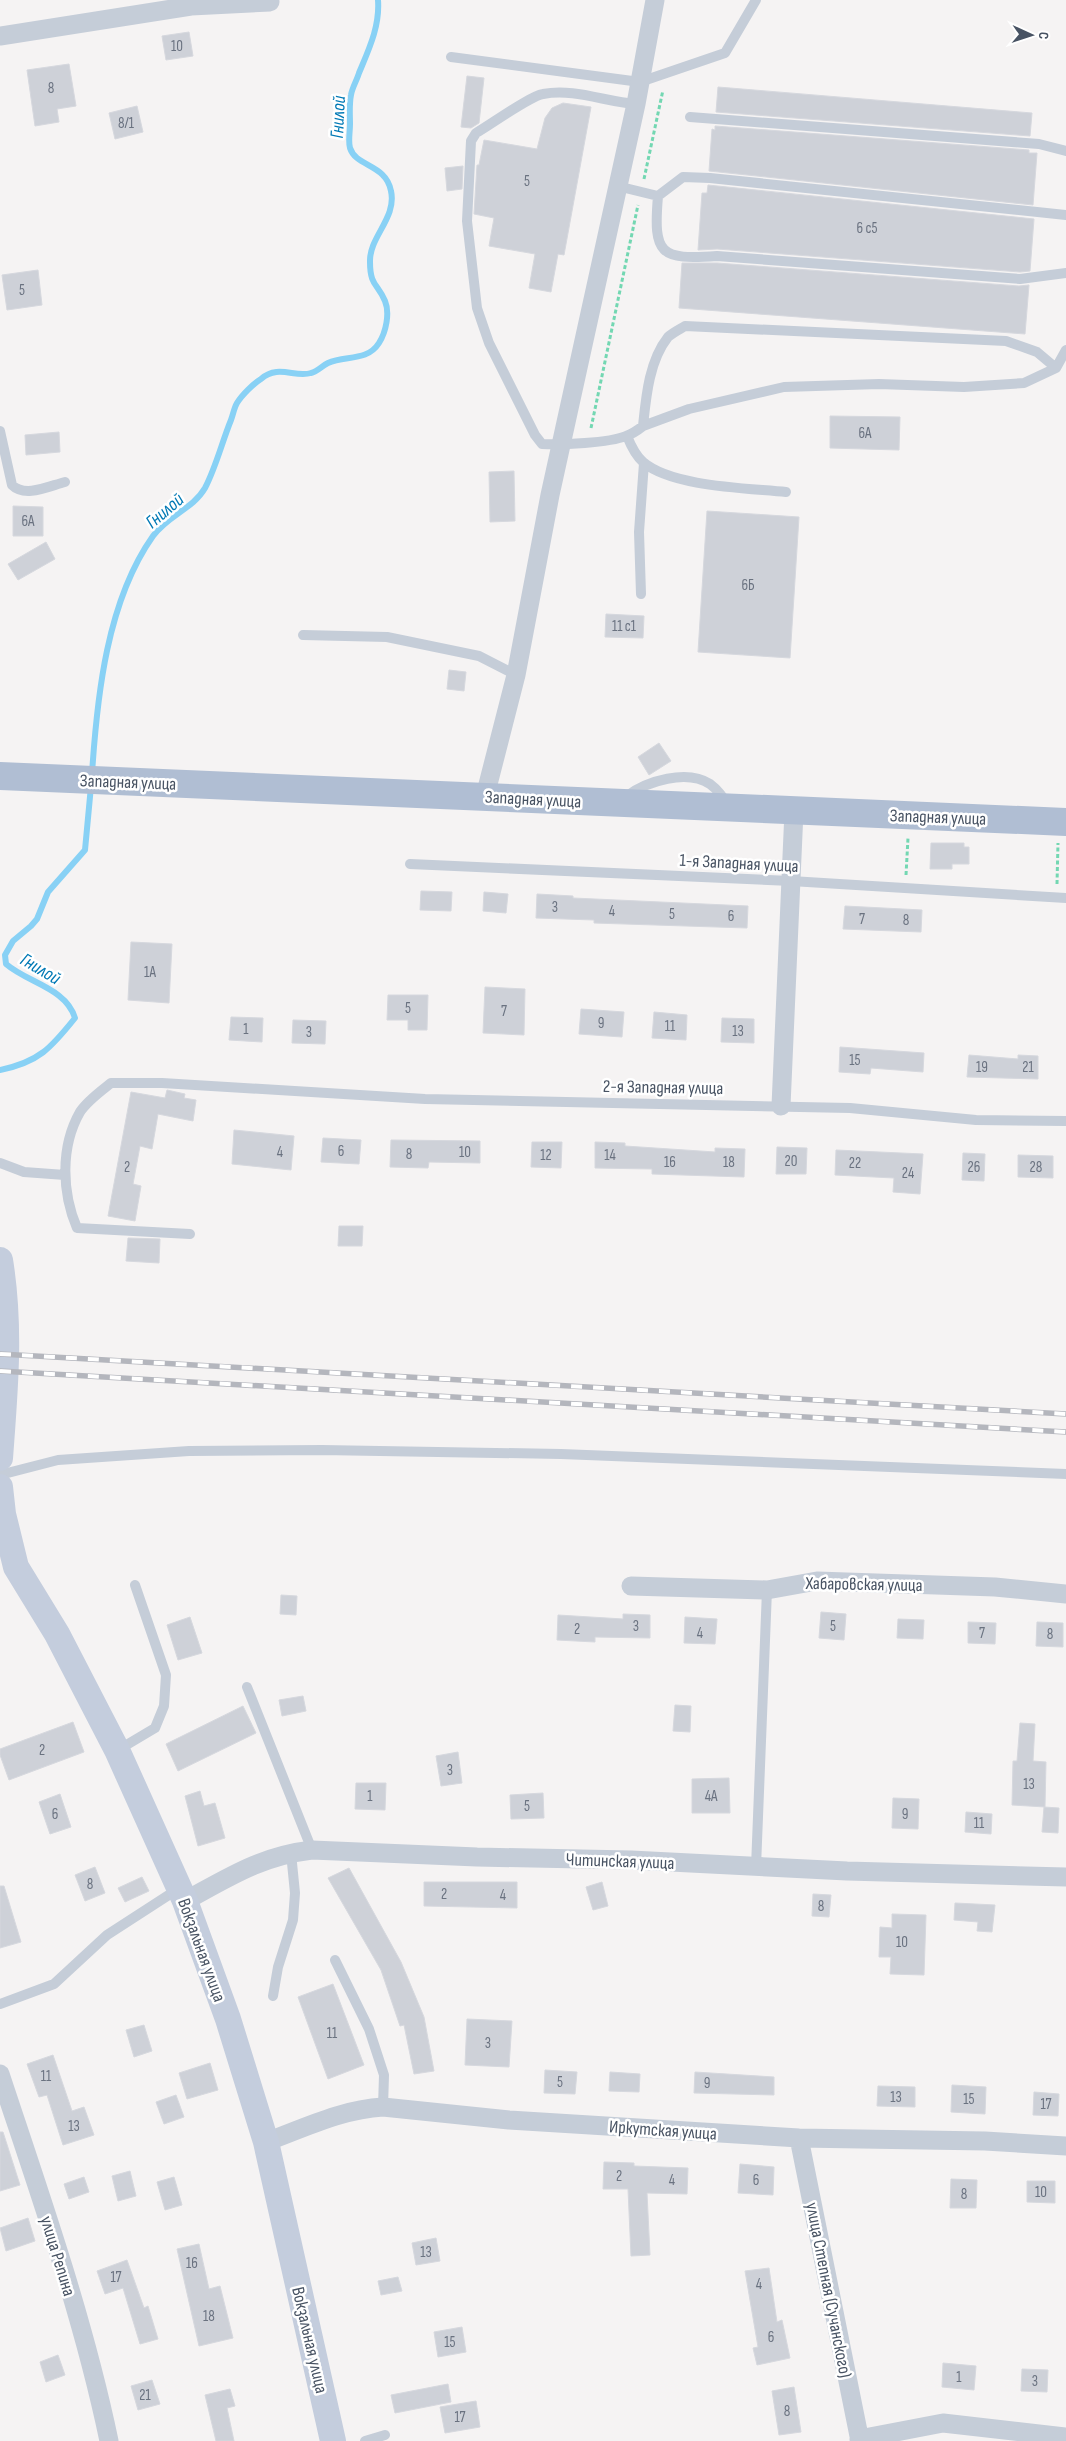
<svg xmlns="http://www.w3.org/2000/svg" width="1066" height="2441" font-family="'Sofia Sans Condensed',sans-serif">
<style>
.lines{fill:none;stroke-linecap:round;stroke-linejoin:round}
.stream{stroke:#88d1f5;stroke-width:6}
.building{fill:#ced1d8;stroke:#d6d8de}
.path{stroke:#73d7b2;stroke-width:3;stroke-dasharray:4 2.5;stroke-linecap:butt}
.lane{stroke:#c5cdd8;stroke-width:10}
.street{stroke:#c5cdd8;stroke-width:19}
.secondary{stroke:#c4cddd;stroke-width:26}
.primary{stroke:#b0bed3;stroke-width:28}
.rail-casing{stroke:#b4b6bd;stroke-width:5.5}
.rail{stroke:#fff;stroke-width:4;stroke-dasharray:11;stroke-linecap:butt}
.labels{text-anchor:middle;stroke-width:5;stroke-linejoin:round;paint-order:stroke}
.number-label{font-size:15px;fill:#6a7280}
.street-label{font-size:18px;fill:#485363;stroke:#fff}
.water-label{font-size:19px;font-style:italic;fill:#0179b5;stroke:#fff}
</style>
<rect width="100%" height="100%" fill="#f5f3f3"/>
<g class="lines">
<path class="stream" d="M 92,774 C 97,696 107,601 153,536 C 168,515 193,509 205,488 C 216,467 222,442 231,420 C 233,415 234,408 237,403 C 242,395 253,384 261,379 C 278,364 295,378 311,373 C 317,372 322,366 328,363 C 345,355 367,362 379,343 C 386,332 390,313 385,301 C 378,284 370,286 370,262 C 369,237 397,218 391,191 C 386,164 356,167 350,148 C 348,141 350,132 350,124 C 350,115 349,105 351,95 C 352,88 357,80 359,73 C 369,49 380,26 378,0
M 0,1070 C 39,1062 51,1048 75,1018 C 66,988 28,983 6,964 L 5,955 L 13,941 L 31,926 L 37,919 L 48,892 L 85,850 L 91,786"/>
</g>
<path class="building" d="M 189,32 L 193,56 L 166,60 L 162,36 Z
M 69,64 L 76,106 L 57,109 L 59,122 L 35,126 L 27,70 Z
M 467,76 L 484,78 L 479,123 L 471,128 L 461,127 Z
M 718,87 L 1032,113 L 1030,136 L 716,112 Z
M 563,103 L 591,107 L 564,255 L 558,254 L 551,292 L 529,288 L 535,254 L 489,246 L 494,218 L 474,214 L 477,165 L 479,165 L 484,140 L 537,149 L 545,118 L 552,108 Z
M 137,106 L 143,132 L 115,139 L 109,113 Z
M 715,126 L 1029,150 L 1029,153 L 1037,153 L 1033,205 L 709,171 L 712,129 L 715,130 Z
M 463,166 L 462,189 L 447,191 L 445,168 Z
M 708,185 L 1034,219 L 1030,271 L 1020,272 L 717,249 L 698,250 L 702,193 L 707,193 Z
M 682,263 L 717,263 L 1019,286 L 1029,285 L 1025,334 L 679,308 Z
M 38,270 L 42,305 L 7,310 L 2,275 Z
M 830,416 L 900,417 L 899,450 L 830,448 Z
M 59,432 L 60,452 L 26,455 L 25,435 Z
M 514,471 L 515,521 L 490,522 L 489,472 Z
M 13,506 L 43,507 L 43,536 L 13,536 Z
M 707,511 L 799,517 L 790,658 L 698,652 Z
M 46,542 L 55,559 L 18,580 L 8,564 Z
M 606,614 L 644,616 L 643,638 L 605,637 Z
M 449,670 L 466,672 L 464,691 L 447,689 Z
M 659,743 L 671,761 L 649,775 L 638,757 Z
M 931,843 L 964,843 L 964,847 L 969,847 L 969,864 L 952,864 L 952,869 L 930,869 Z
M 421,891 L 452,892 L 451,911 L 420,910 Z
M 484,892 L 508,894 L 506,913 L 483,911 Z
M 537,894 L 573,896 L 573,898 L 748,906 L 747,928 L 594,923 L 594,920 L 536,918 Z
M 845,906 L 922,910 L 921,932 L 843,929 Z
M 131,942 L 172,944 L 169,1003 L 128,1000 Z
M 485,987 L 525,989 L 524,1035 L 483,1033 Z
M 388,995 L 428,995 L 427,1030 L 408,1030 L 408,1020 L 387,1020 Z
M 581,1009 L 624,1012 L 622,1037 L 579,1034 Z
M 654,1012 L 687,1015 L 686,1040 L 652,1038 Z
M 231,1017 L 263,1018 L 262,1042 L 229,1040 Z
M 722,1018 L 754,1019 L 754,1043 L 721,1042 Z
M 293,1020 L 326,1021 L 325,1044 L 292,1043 Z
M 840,1047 L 924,1053 L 923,1072 L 871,1068 L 870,1074 L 839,1072 Z
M 969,1055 L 1018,1059 L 1018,1055 L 1038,1056 L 1038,1079 L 967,1077 Z
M 167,1090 L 185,1094 L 184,1098 L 196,1100 L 193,1121 L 158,1114 L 152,1149 L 140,1146 L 133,1184 L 141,1186 L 135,1221 L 108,1216 L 131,1092 L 165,1098 Z
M 234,1130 L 294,1136 L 291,1170 L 232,1164 Z
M 323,1138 L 361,1140 L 359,1164 L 321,1162 Z
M 391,1140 L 480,1141 L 480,1163 L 429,1162 L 428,1168 L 390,1167 Z
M 532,1142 L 562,1142 L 561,1168 L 531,1167 Z
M 595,1142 L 625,1143 L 625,1146 L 715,1152 L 715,1148 L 745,1149 L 744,1177 L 652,1174 L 652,1169 L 595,1168 Z
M 777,1147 L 807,1148 L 806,1174 L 776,1174 Z
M 836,1150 L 923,1154 L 920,1194 L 893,1192 L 894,1178 L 835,1175 Z
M 963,1153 L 985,1154 L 984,1181 L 962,1180 Z
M 1018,1155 L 1053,1156 L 1053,1178 L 1018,1177 Z
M 339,1226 L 363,1226 L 362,1246 L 338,1246 Z
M 128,1238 L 160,1239 L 159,1263 L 126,1261 Z
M 281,1595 L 297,1596 L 296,1615 L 280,1614 Z
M 821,1612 L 846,1614 L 844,1640 L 819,1638 Z
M 623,1614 L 650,1615 L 650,1638 L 595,1637 L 595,1642 L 557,1640 L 558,1615 L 623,1619 Z
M 190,1617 L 202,1653 L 178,1660 L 167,1625 Z
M 685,1617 L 717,1619 L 715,1644 L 684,1643 Z
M 898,1619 L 924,1620 L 923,1639 L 897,1638 Z
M 968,1622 L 996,1623 L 995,1644 L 968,1643 Z
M 1037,1622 L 1063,1623 L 1063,1647 L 1036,1646 Z
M 303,1696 L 306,1711 L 282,1716 L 279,1700 Z
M 675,1705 L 691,1706 L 690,1732 L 673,1731 Z
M 243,1706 L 256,1733 L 178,1771 L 166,1744 Z
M 73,1722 L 84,1752 L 9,1780 L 0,1755 L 0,1749 Z
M 1020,1723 L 1035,1724 L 1033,1761 L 1046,1762 L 1045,1807 L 1012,1805 L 1013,1761 L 1017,1761 Z
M 458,1752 L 462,1783 L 441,1786 L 436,1756 Z
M 729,1778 L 730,1813 L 692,1813 L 692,1779 Z
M 356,1783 L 386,1783 L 385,1810 L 355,1809 Z
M 200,1791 L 204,1806 L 215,1803 L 225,1838 L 198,1846 L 185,1796 Z
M 543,1793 L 544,1818 L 511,1819 L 510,1795 Z
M 60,1794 L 71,1827 L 50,1834 L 39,1802 Z
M 893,1798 L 919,1799 L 918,1829 L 892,1828 Z
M 1044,1807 L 1059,1808 L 1058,1833 L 1042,1832 Z
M 966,1812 L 992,1814 L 991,1834 L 965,1832 Z
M 95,1867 L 105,1893 L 85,1901 L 75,1875 Z
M 349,1868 L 401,1962 L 424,2017 L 434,2071 L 414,2074 L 404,2025 L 400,2026 L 381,1970 L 328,1878 Z
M 142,1877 L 149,1891 L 125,1902 L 118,1888 Z
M 424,1882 L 517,1882 L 517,1908 L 424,1906 Z
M 602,1882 L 608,1906 L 593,1910 L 586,1887 Z
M 0,1886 L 4,1886 L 21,1942 L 0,1948 Z
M 813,1894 L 831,1895 L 829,1917 L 812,1916 Z
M 955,1903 L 995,1905 L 992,1932 L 977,1931 L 978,1922 L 954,1920 Z
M 892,1914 L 926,1915 L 924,1975 L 890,1974 L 891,1957 L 879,1957 L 880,1927 L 892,1928 Z
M 333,1984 L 364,2065 L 328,2079 L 298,1997 Z
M 467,2019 L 512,2021 L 509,2067 L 465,2065 Z
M 144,2025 L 152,2051 L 134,2057 L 126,2030 Z
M 53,2055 L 72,2111 L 84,2107 L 94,2135 L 63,2145 L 47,2095 L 39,2097 L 27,2064 Z
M 210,2063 L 218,2090 L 187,2099 L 179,2073 Z
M 545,2070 L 577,2072 L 575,2094 L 544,2093 Z
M 610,2072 L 640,2074 L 639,2092 L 609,2091 Z
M 695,2072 L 774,2077 L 774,2095 L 694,2093 Z
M 952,2085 L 986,2087 L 985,2114 L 951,2112 Z
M 878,2086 L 915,2087 L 915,2107 L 877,2106 Z
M 1034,2092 L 1059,2094 L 1058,2116 L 1033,2115 Z
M 176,2095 L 184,2117 L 164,2124 L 156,2102 Z
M 0,2132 L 3,2132 L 20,2185 L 0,2191 Z
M 604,2162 L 634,2163 L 634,2166 L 688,2168 L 687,2194 L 647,2193 L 650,2255 L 631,2256 L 628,2189 L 603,2189 Z
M 740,2164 L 774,2167 L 773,2195 L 738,2193 Z
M 130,2171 L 136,2196 L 118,2201 L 112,2176 Z
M 84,2177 L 89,2192 L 69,2199 L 64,2184 Z
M 174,2177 L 182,2205 L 165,2210 L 157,2182 Z
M 951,2179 L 977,2180 L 976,2208 L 950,2208 Z
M 1027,2181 L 1055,2181 L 1055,2203 L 1027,2202 Z
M 28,2218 L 35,2241 L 6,2251 L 0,2228 Z
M 436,2238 L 440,2261 L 416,2265 L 412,2243 Z
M 199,2244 L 209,2289 L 220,2286 L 233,2338 L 199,2346 L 177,2249 Z
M 127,2260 L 144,2308 L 148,2306 L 158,2339 L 140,2344 L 123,2288 L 105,2294 L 97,2271 Z
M 769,2268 L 777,2322 L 782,2320 L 790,2358 L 757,2365 L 753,2348 L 758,2347 L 745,2271 Z
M 398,2277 L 402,2291 L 381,2295 L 378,2281 Z
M 462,2327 L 466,2352 L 438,2357 L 434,2332 Z
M 58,2355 L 65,2375 L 46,2382 L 40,2362 Z
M 943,2363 L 976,2366 L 974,2390 L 942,2387 Z
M 1022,2369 L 1048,2370 L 1047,2392 L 1021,2391 Z
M 152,2380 L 160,2404 L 138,2410 L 131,2386 Z
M 448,2384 L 451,2402 L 395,2413 L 391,2395 Z
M 794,2387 L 801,2432 L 779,2435 L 772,2391 Z
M 230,2389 L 235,2406 L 227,2408 L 234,2441 L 216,2441 L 205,2395 Z
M 476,2401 L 480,2427 L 445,2433 L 440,2407 Z"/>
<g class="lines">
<path class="path" d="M 644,179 L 663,90
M 591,428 L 638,205
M 906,875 L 908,838
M 1057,884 L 1058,843"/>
<path class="lane" d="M 451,57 L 640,82 L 725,53 L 756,0
M 636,104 C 606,102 574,88 543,94 C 530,96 490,125 476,133 L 471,141 L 467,221 L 477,308 L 489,343 L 535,435 L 542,444 C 561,445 609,443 626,436 C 632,434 638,430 643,426 C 646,397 649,361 668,337 C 672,333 680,329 685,326 L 1006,341 L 1037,352 L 1056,368
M 690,117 L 1039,144 L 1066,151
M 617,186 L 658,196 L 683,177 L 710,178 L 1066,215
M 658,196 C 653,255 660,260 717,256 L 1020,279 L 1066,273
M 643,426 L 689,409 L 784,387 L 879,384 L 964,387 L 1024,383 L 1056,368 L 1066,350
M 0,431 L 12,485 C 25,498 49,486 65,482
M 627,436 C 631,446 635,455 643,462 C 672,487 748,488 786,492
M 641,594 L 639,532 L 644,463
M 303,635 L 387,637 L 479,656 L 516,675
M 627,796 C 647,781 687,769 710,784 C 718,790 722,796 728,805
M 410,864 L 791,881 L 1066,898
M 0,1163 L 24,1172 L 65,1175
M 190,1234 L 77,1228 C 62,1193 60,1147 80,1112 C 87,1101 101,1091 111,1083 L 162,1083 L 425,1099 L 850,1108 L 976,1120 L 1066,1121
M 0,1475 L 58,1460 L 189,1451 L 322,1450 L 561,1454 L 1066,1474
M 247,1687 L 312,1850
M 118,1750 L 155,1728 L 164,1706 L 166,1675 L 135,1585
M 756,1867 L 767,1590
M 335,1960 L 369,2029 L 384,2075 L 383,2107
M 273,1996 L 278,1967 L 293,1920 L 295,1893 L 291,1853
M 0,2004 L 54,1984 L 107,1935 L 178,1889
M 365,2441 L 385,2435"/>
<path class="street" d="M 0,36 L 191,6 L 270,2
M 485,796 L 516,675 L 550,495 L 636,104 L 655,0
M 781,1106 L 794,811
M 631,1586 L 767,1590 L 817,1581 L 995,1587 L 1066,1594
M 185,1901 C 229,1877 261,1856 312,1850 L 477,1857 L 631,1860 L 847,1871 L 1066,1877
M 0,2074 C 40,2195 83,2316 109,2441
M 799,2138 L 860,2441
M 266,2142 C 304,2128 343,2109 383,2107 L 509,2120 L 799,2138 L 985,2141 L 1066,2146
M 859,2439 L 943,2423 L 1066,2437"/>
<path class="secondary" d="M 0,1260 C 11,1328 5,1390 0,1458
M 0,1487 L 3,1514 L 16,1567 L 57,1634 L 117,1750 L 185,1901 L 228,2019 L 266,2142 L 333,2441"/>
<path class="primary" d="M 0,776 L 1066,822"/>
<g class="rail-casing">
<path id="rail" d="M 0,1354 L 1066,1414
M 0,1371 L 1066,1432"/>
</g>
<use href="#rail" class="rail"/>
</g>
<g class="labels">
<g class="number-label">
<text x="177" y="51">10</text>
<text x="51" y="93">8</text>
<text x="126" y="128">8/1</text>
<text x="527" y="186">5</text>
<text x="867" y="233">6 с5</text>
<text x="22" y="295">5</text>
<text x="865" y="438">6А</text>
<text x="28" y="526">6А</text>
<text x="748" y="590">6Б</text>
<text x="624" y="631">11 с1</text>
<text x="555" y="912">3</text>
<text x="612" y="916">4</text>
<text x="672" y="919">5</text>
<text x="731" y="921">6</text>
<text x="862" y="924">7</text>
<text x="906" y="925">8</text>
<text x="150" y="977">1А</text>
<text x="408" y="1013">5</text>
<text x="504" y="1016">7</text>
<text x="601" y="1028">9</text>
<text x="670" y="1031">11</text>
<text x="246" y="1034">1</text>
<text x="738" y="1036">13</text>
<text x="309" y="1037">3</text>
<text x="855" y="1065">15</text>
<text x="982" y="1072">19</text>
<text x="1028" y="1072">21</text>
<text x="341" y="1156">6</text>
<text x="280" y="1157">4</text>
<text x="465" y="1157">10</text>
<text x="409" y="1159">8</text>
<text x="546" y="1160">12</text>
<text x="610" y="1160">14</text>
<text x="791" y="1166">20</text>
<text x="670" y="1167">16</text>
<text x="729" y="1167">18</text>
<text x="855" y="1168">22</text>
<text x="127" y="1172">2</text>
<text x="974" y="1172">26</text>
<text x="1036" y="1172">28</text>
<text x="908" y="1178">24</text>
<text x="636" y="1631">3</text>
<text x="833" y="1631">5</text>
<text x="577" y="1634">2</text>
<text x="700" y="1638">4</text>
<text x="982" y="1638">7</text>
<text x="1050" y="1639">8</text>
<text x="42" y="1755">2</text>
<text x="450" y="1775">3</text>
<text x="1029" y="1789">13</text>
<text x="370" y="1801">1</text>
<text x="711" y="1801">4А</text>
<text x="527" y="1811">5</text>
<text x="55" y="1819">6</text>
<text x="905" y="1819">9</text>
<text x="979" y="1828">11</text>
<text x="90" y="1889">8</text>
<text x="444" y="1899">2</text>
<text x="503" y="1900">4</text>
<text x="821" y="1911">8</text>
<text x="902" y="1947">10</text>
<text x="332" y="2038">11</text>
<text x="488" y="2048">3</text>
<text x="46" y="2081">11</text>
<text x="560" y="2087">5</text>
<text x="707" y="2088">9</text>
<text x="896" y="2102">13</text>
<text x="969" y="2104">15</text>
<text x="1046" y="2109">17</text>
<text x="74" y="2131">13</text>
<text x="619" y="2181">2</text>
<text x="672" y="2185">4</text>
<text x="756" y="2185">6</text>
<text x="1041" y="2197">10</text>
<text x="964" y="2199">8</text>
<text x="426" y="2257">13</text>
<text x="192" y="2268">16</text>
<text x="116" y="2282">17</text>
<text x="759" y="2289">4</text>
<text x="209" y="2321">18</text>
<text x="771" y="2342">6</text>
<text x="450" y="2347">15</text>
<text x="959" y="2382">1</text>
<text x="1035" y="2386">3</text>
<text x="145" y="2400">21</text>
<text x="787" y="2416">8</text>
<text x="460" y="2422">17</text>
</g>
<g class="street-label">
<text transform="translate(128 782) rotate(2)" y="6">Западная улица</text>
<text transform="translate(533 799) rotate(3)" y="6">Западная улица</text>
<text transform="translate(938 817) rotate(2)" y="6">Западная улица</text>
<text transform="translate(739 863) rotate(3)" y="6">1-я Западная улица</text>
<text transform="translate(663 1087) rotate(1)" y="6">2-я Западная улица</text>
<text transform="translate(864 1584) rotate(1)" y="6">Хабаровская улица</text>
<text transform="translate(620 1861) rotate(2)" y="6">Читинская улица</text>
<text transform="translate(202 1950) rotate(70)" y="6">Вокзальная улица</text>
<text transform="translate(663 2130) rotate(4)" y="6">Иркутская улица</text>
<text transform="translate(58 2256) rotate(73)" y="6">улица Репина</text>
<text transform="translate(829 2290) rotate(79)" y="6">улица Степная (Сучанского)</text>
<text transform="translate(310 2340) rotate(77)" y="6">Вокзальная улица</text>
</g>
<g class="water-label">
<text transform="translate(337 117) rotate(-87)" y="7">Гнилой</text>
<text transform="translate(164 510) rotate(-40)" y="7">Гнилой</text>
<text transform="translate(41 968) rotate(31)" y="7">Гнилой</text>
</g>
</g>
<g transform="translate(1031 35) rotate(93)" stroke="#ffffff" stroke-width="4" paint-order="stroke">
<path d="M0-4L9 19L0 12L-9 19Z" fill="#485363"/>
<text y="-8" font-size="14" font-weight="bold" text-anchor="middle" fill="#485363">С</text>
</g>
</svg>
